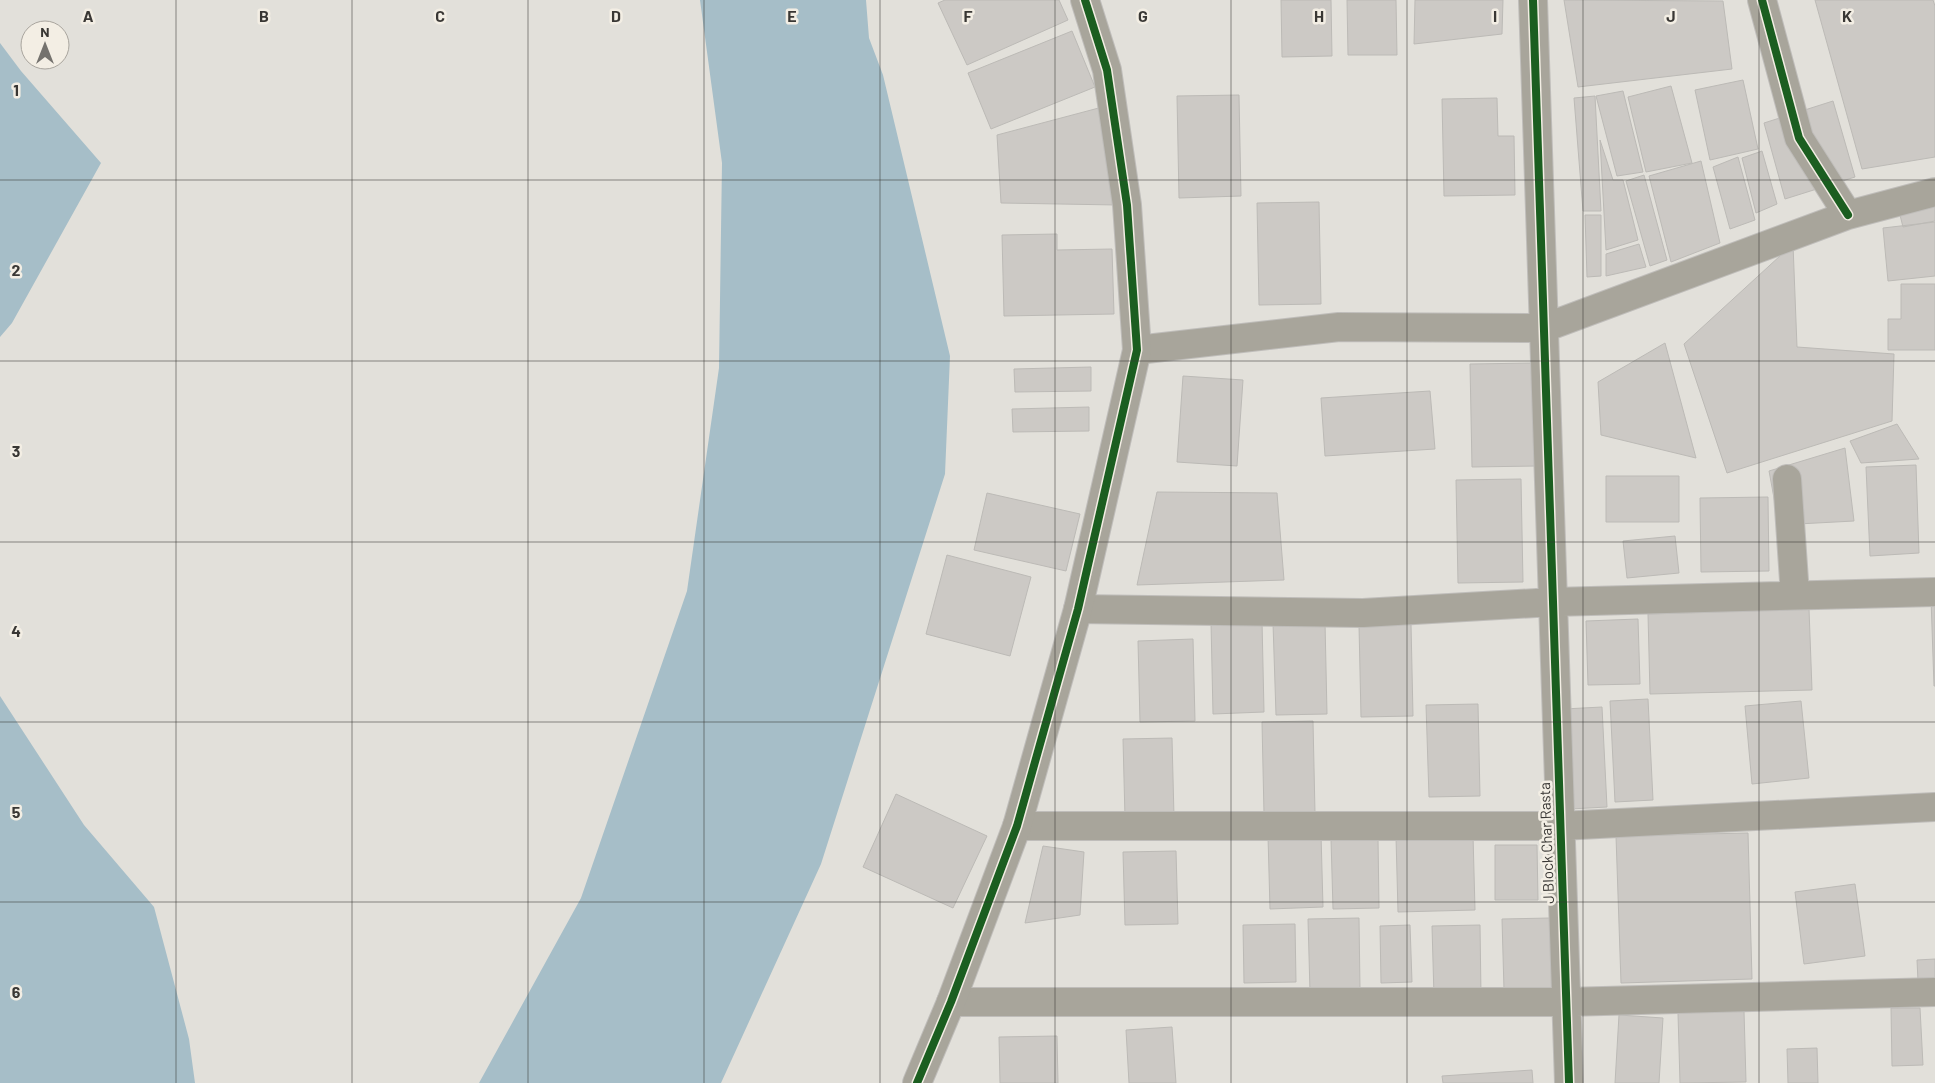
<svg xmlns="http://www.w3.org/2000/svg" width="1935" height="1083" font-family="Barlow,sans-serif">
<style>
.water{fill:#a6bec8}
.building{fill:#ccc9c5;stroke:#bcbab6}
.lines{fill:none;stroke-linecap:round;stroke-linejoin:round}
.minor-casing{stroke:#bfbdba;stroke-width:30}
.tertiary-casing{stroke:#bfbdba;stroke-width:30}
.minor{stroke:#a8a59b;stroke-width:28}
.tertiary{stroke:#a8a59b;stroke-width:28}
.cycleway-casing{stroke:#f3eee4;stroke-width:11}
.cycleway{stroke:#1b5e20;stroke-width:8}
.grid{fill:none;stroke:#393734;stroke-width:1;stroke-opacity:0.55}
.labels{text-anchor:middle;stroke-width:5;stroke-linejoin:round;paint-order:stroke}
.street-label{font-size:15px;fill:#393734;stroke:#f3eee4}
.grid-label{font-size:16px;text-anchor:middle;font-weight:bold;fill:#393734;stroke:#f3eee4;stroke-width:5;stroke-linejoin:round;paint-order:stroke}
</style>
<rect width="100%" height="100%" fill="#e2e0da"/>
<path class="water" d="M 700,0 L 866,0 L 869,38 L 883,75 L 950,356 L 945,474 L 821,864 L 721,1083 L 479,1083 L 581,898 L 687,591 L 719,368 L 722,163 Z
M 0,43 L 21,71 L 101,163 L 12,323 L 0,337 Z
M 0,696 L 84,825 L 154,907 L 189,1039 L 195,1083 L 0,1083 Z"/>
<path class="building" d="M 945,0 L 1059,0 L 1068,20 L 967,65 L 938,3 Z
M 1281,0 L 1331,0 L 1332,56 L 1282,57 Z
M 1347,0 L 1396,0 L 1397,55 L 1348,55 Z
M 1415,0 L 1503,0 L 1502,34 L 1414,44 Z
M 1564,0 L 1723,1 L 1732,69 L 1578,87 Z
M 1815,0 L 1933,0 L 1935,6 L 1935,157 L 1862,169 Z
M 1072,31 L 1095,87 L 991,129 L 968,73 Z
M 1743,80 L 1758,149 L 1710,160 L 1695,90 Z
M 1671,86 L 1692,163 L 1646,172 L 1628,97 Z
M 1623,91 L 1643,172 L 1617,176 L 1596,96 Z
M 1239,95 L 1241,196 L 1179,198 L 1177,96 Z
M 1595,96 L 1601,211 L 1583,211 L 1574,98 Z
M 1497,98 L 1498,136 L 1514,136 L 1515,195 L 1444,196 L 1442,99 Z
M 1833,101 L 1855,177 L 1785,199 L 1764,123 Z
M 1110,105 L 1117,205 L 1001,203 L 997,135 Z
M 1600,140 L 1613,180 L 1623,180 L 1638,240 L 1606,250 Z
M 1762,151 L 1777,204 L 1756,213 L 1742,158 Z
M 1738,157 L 1755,220 L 1730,229 L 1713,167 Z
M 1701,161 L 1720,243 L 1671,262 L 1649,176 Z
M 1644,175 L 1667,260 L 1650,266 L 1626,181 Z
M 1935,184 L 1935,221 L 1903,227 L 1895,195 Z
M 1319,202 L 1321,304 L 1259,305 L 1257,203 Z
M 1585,215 L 1601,215 L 1601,276 L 1587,277 Z
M 1935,222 L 1935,276 L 1888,281 L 1883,228 Z
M 1057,234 L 1057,250 L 1112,249 L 1114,314 L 1004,316 L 1002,235 Z
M 1639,244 L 1646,267 L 1606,276 L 1606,254 Z
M 1793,244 L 1797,347 L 1894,354 L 1892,421 L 1727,473 L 1684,344 Z
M 1901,284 L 1935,284 L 1935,350 L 1888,350 L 1888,319 L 1901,319 Z
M 1665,343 L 1696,458 L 1601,435 L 1598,382 Z
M 1534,363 L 1536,466 L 1472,467 L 1470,364 Z
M 1091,367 L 1091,391 L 1015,392 L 1014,369 Z
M 1183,376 L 1243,380 L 1237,466 L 1177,462 Z
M 1430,391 L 1435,449 L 1325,456 L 1321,398 Z
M 1089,407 L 1089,431 L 1013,432 L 1012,409 Z
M 1897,424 L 1919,459 L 1861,463 L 1850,441 Z
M 1845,448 L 1854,521 L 1779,525 L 1769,471 Z
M 1916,465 L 1919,553 L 1870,556 L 1866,467 Z
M 1606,476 L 1679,476 L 1679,522 L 1606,522 Z
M 1521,479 L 1523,582 L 1458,583 L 1456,480 Z
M 1157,492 L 1277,493 L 1284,580 L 1137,585 Z
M 987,493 L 1080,514 L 1066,571 L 974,550 Z
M 1768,497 L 1769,571 L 1701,572 L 1700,498 Z
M 1675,536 L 1679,573 L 1627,578 L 1623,541 Z
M 947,555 L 1031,577 L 1010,656 L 926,634 Z
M 1931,598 L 1935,598 L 1935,686 L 1934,686 Z
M 1809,609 L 1812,690 L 1650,694 L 1648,614 Z
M 1638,619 L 1640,684 L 1588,685 L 1586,621 Z
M 1262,621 L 1264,712 L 1213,714 L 1211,622 Z
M 1325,622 L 1327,714 L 1276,715 L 1273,623 Z
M 1411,624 L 1413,716 L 1361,717 L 1359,625 Z
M 1193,639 L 1195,721 L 1140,722 L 1138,641 Z
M 1648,699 L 1653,800 L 1615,802 L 1610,701 Z
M 1801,701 L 1809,778 L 1752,784 L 1745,706 Z
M 1478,704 L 1480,796 L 1429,797 L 1426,705 Z
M 1602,707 L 1607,807 L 1570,809 L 1564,709 Z
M 1313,721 L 1315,813 L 1264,814 L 1262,722 Z
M 1172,738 L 1174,817 L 1125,818 L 1123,739 Z
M 896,794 L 987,836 L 953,908 L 863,867 Z
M 1748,833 L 1752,979 L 1621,983 L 1616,836 Z
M 1321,834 L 1323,907 L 1270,909 L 1268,836 Z
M 1473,835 L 1475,910 L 1398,912 L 1396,837 Z
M 1378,838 L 1379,908 L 1333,909 L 1331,839 Z
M 1495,845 L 1537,845 L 1538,900 L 1495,900 Z
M 1043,846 L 1084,852 L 1080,915 L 1025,923 Z
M 1176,851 L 1178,924 L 1125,925 L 1123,852 Z
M 1855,884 L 1865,956 L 1804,964 L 1795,892 Z
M 1359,918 L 1360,990 L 1310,992 L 1308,919 Z
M 1550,918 L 1552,989 L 1504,990 L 1502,919 Z
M 1295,924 L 1296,982 L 1244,983 L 1243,925 Z
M 1410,925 L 1412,982 L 1381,983 L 1380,926 Z
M 1480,925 L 1481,996 L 1434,997 L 1432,926 Z
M 1935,959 L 1935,981 L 1918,981 L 1917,960 Z
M 1891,1008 L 1920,1008 L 1923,1065 L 1892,1066 Z
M 1744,1011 L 1746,1082 L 1680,1083 L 1678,1013 Z
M 1619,1015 L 1663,1018 L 1659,1083 L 1615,1083 Z
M 1172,1027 L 1176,1083 L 1129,1083 L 1126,1030 Z
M 1057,1036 L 1058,1083 L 1000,1083 L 999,1037 Z
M 1817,1048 L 1818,1083 L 1788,1083 L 1787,1049 Z
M 1532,1070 L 1533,1083 L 1443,1083 L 1442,1076 Z"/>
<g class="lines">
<g class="minor-casing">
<path id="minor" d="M 1533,0 L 1569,1083
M 1762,0 L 1799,138 L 1848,215
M 1137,350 L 1339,327 L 1544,328 L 1848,215 L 1935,192
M 1787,479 L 1795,595
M 1078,609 L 1363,613 L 1553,602 L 1935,592
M 1017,826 L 1560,826 L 1935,807
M 951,1002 L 1566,1002 L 1935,992"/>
</g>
<g class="tertiary-casing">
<path id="tertiary" d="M 917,1083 L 951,1002 L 1017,826 L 1078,609 L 1137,350 L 1127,205 L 1107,70 L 1085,0"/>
</g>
<use href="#minor" class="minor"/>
<use href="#tertiary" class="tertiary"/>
<g class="cycleway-casing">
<path id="cycleway" d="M 1533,0 L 1569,1083
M 1762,0 L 1799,138 L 1848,215
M 917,1083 L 951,1002 L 1017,826 L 1078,609 L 1137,350 L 1127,205 L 1107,70 L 1085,0"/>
</g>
<use href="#cycleway" class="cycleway"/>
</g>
<path class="grid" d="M 176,0 L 176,1083M 352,0 L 352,1083M 528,0 L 528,1083M 704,0 L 704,1083M 880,0 L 880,1083M 1055,0 L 1055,1083M 1231,0 L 1231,1083M 1407,0 L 1407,1083M 1583,0 L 1583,1083M 1759,0 L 1759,1083M 0,180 L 1935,180M 0,361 L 1935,361M 0,542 L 1935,542M 0,722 L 1935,722M 0,902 L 1935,902"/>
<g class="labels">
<g class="street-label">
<text transform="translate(1547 843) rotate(-92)" y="5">J Block Char Rasta</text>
</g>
</g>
<g class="grid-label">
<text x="88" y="22">A</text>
<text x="264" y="22">B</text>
<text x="440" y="22">C</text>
<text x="616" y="22">D</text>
<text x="792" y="22">E</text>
<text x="968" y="22">F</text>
<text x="1143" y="22">G</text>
<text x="1319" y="22">H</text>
<text x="1495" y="22">I</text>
<text x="1671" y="22">J</text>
<text x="1847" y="22">K</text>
<text x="16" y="96">1</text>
<text x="16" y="276">2</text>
<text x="16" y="457">3</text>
<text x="16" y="637">4</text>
<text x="16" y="818">5</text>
<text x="16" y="998">6</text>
</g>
<g transform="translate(45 45)"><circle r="24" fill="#f3eee4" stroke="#a9a59e"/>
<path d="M0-4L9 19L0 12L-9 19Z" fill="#74726e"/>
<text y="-8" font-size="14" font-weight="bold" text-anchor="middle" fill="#393734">N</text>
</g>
</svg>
